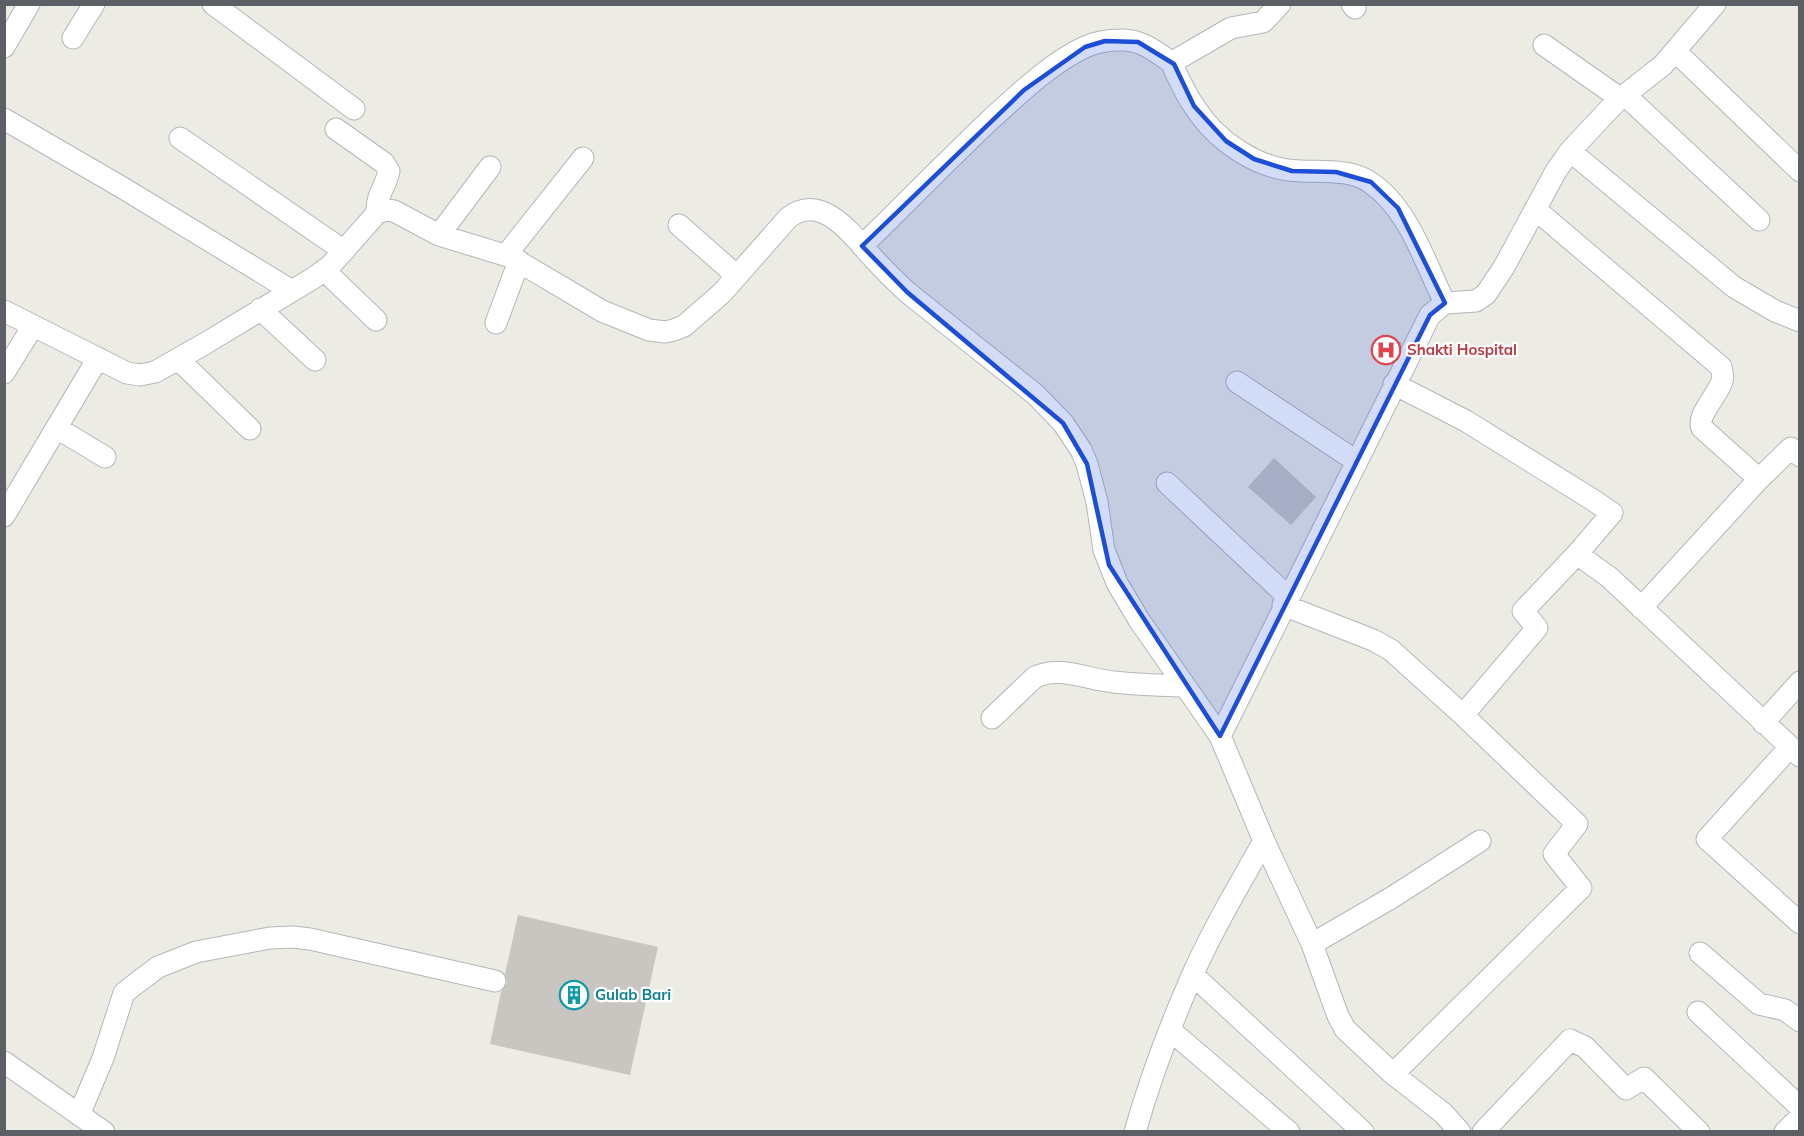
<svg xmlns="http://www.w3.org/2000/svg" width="1804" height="1136" font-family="Mulish,sans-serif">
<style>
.building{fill:#c9c6c1}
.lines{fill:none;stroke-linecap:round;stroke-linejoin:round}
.minor-casing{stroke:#b4b6ba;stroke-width:23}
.minor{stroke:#fff;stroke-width:21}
.marked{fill:#1d4ed8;fill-opacity:0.2;stroke:#1d4ed8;stroke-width:4.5;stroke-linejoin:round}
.labels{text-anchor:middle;stroke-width:4.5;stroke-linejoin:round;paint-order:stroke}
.health-label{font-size:15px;font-weight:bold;fill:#be3a42;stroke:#fff;text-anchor:start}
.culture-label{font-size:15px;font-weight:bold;fill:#0d838f;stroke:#fff;text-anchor:start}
</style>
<rect width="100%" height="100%" fill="#edece4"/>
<path class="building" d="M 1382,334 L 1402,343 L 1391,365 L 1373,357 Z
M 1274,458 L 1316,497 L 1291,525 L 1248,487 Z
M 518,915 L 658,947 L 630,1075 L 490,1044 L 501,992 L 507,983 L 505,974 Z"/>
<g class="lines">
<g class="minor-casing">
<path id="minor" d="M 213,4 L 354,109
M 1280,4 L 1263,22 L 1231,28 L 1176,60 L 1174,64 L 1174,69 C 1180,81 1186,95 1194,106 C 1216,141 1258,170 1300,171 C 1323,172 1352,169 1371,183 C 1409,209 1425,263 1445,303
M 1352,4 L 1355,8
M 73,38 L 94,4
M 1544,45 L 1621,99
M 4,47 L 29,4
M 1675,51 L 1800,171
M 1625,95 L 1759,220
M 4,119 L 123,188 L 292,291
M 336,129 L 384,163 L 389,171 C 386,187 376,194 377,213
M 180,138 L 344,251
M 1570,151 L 1734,287 L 1775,311 L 1800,321
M 1535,209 L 1721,367 C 1722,372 1724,376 1722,381 C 1718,395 1696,416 1702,428 L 1759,479
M 679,225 L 737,276
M 439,235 L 490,167
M 862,246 C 905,204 947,161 990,120 C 1019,94 1049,64 1085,47 C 1096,42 1109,40 1121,40 C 1142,39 1157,53 1174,64
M 506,255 L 583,158
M 324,270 L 376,320
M 260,309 L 315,360
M 4,311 L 127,373 L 140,375 L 155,372 L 206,343 L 315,277 L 330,266 L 377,213 L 386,210 L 394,211 L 439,235 L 511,257 L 602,311 L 649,330 L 665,332 L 674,330 L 684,326 L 722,293 L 788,218 C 822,191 853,236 874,259 C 884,270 895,281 907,292 L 1036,395 L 1063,423 L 1081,450 L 1087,464 L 1097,502 L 1104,550 L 1117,583 L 1139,620 L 1220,736
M 496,323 L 519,261
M 178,359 L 250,429
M 4,373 L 33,326
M 1237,382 L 1356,461
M 1394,384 L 1466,421 L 1593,500 L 1612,513 L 1577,554 L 1609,577 L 1800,756
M 57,428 L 105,457
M 1167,483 L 1288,597
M 4,516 L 98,358
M 1283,605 L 1373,640 L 1391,650 L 1463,715 L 1577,824 L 1554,854 L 1581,888 L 1393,1074
M 1641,608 L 1759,479 L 1791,448 L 1800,456
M 1463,715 L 1537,628 L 1523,611 L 1577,554
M 992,718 L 1035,677 C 1060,665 1088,680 1114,682 C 1138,685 1161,685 1185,686
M 1763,723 L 1800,682
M 1790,747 L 1707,839 L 1800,923
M 1264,841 L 1312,944 L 1338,1016 L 1345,1029 L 1393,1074 L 1443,1113 L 1460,1132
M 1312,944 L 1391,898 L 1480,841
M 1700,953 L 1759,1004 L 1785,1010 L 1800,1021
M 1193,975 L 1363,1132
M 1698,1012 L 1800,1107
M 1170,1030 L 1289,1132
M 4,1062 L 104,1132
M 79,1115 L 103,1058 L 124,993 L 138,982 L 158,967 L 196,952 L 270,938 L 293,937 L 310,939 L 495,981
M 1135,1132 C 1150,1079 1170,1026 1192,976 C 1213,929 1239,885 1264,841 L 1220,736 L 1430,315 L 1445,303 L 1476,301 L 1486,294 L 1504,267 L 1556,171 L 1570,151 L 1616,102 L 1663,65 L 1715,4
M 1483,1132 L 1570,1040 L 1585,1047 L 1626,1089 L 1644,1078 L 1699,1132
M 1785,1132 L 1800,1117"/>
</g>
<use href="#minor" class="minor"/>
</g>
<path class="marked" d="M 1105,41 L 1138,42 L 1174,64 L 1194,106 L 1226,141 L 1254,159 L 1292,171 L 1336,172 L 1371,182 L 1398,208 L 1445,303 L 1430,315 L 1220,736 L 1109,565 L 1087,464 L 1063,423 L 907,292 L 862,246 L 1024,90 L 1085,47 Z"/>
<defs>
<g id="hospital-ring" transform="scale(1.5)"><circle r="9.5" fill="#fff" stroke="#e0444e" stroke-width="1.5"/><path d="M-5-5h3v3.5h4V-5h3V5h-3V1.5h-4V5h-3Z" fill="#e0444e"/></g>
<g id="building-ring" transform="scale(1.5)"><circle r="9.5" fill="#fff" stroke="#0f9aa8" stroke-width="1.5"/><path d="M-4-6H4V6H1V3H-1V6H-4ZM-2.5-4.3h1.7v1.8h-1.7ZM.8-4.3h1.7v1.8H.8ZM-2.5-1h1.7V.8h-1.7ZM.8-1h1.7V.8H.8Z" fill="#0f9aa8"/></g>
</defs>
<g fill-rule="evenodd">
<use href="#hospital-ring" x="1386" y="350"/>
<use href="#building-ring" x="574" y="995"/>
</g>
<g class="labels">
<g class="health-label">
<text x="1407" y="355">Shakti Hospital</text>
</g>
<g class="culture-label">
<text x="595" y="1000">Gulab Bari</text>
</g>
</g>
<rect width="1804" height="1136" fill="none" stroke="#5c5f63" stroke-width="12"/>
</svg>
